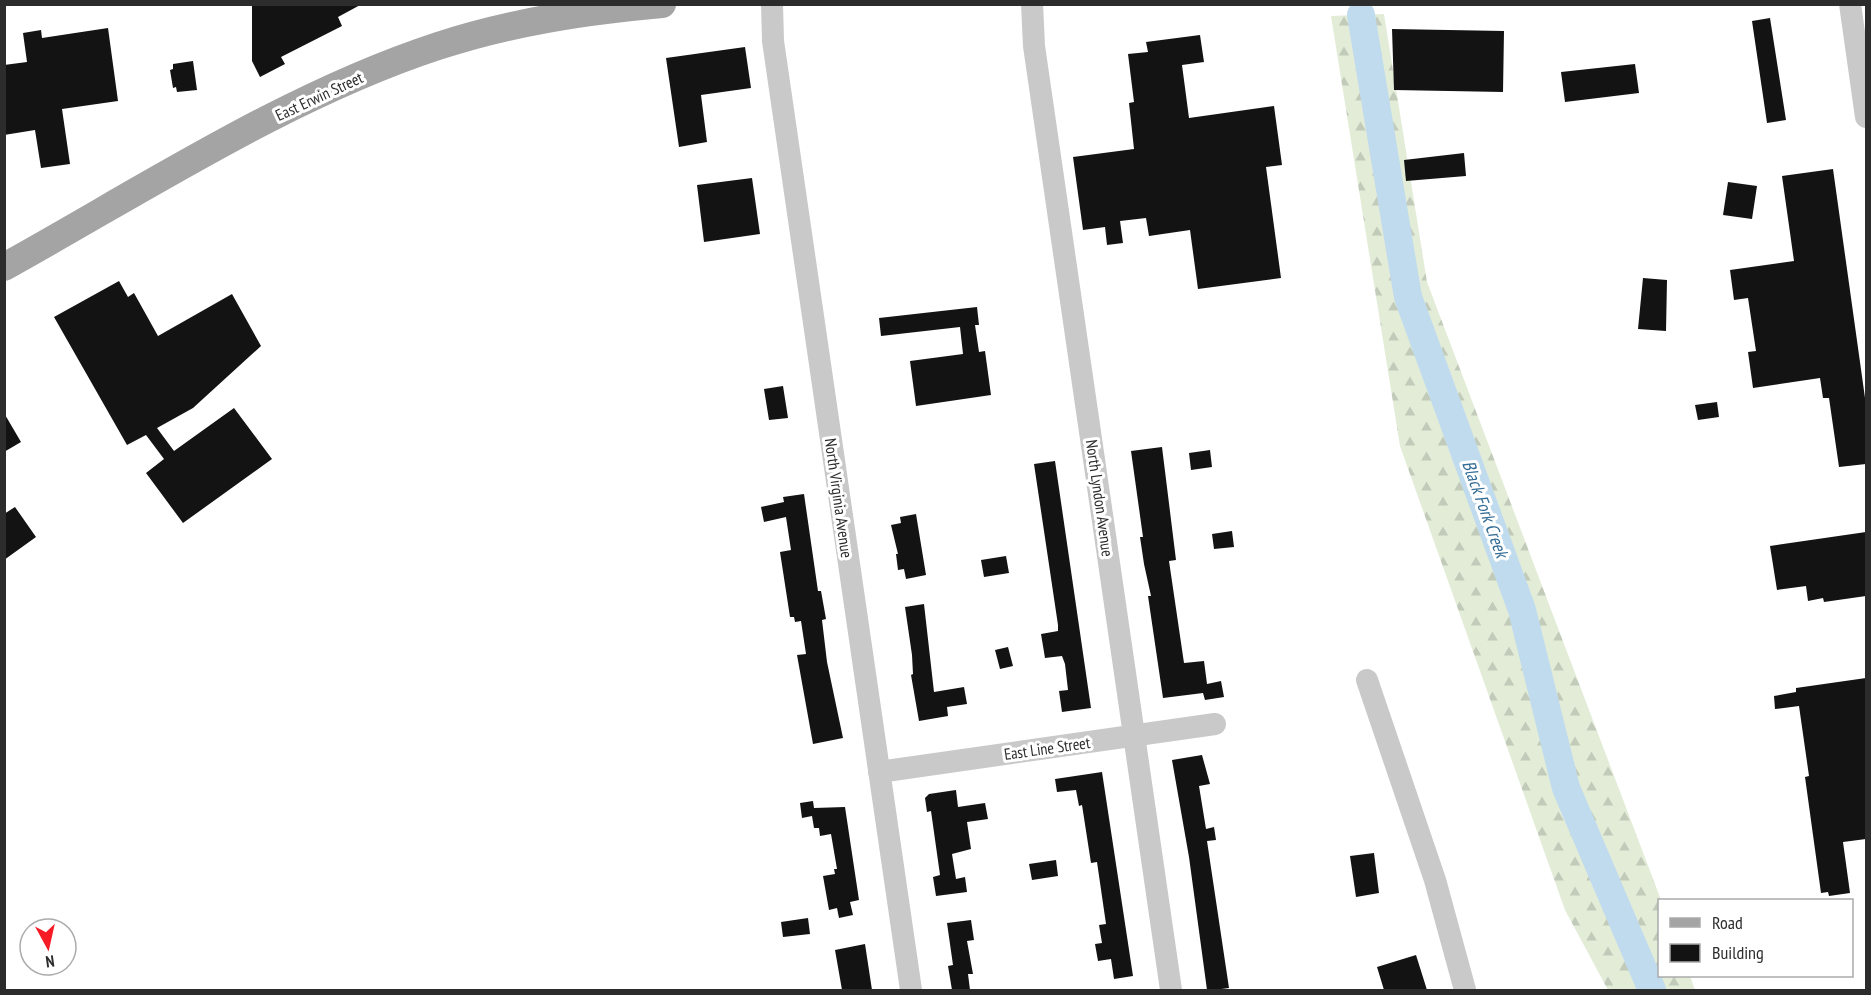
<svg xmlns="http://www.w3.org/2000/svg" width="1871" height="995" font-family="'PT Sans Narrow',sans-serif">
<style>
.forest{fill:url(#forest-firs)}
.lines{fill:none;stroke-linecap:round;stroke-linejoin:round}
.river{stroke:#c1dbee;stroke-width:28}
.building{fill:#131313}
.minor{stroke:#c9c9c9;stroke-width:22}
.major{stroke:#a4a4a4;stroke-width:28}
.labels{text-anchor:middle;stroke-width:6;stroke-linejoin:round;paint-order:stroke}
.street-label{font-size:16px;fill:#2c2c2c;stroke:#fff}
.water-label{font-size:18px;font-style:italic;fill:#336c95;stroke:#fff}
</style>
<defs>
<pattern id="forest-firs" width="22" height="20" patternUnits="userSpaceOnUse" patternTransform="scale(1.5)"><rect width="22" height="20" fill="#e2ecd7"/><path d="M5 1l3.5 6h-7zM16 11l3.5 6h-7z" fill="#c2cbb9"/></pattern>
</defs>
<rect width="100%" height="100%" fill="#fff"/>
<path class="forest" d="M 1384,14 L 1427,282 L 1661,900 L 1660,976 L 1690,976 L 1695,990 L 1608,990 L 1565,910 L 1400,446 L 1331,16 Z"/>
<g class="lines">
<path class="river" d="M 1361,15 L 1408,297 L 1522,610 L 1566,788 L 1652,990"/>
</g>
<path class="building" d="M 252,4 L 362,4 L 338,17 L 342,26 L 281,57 L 285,64 L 260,77 L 252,61 Z
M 1770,18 L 1786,120 L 1767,123 L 1752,21 Z
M 108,28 L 118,101 L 62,109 L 70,164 L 41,168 L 35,130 L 4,135 L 4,65 L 27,62 L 23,33 L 41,30 L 42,38 Z
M 1392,29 L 1504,31 L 1503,92 L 1394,90 Z
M 1200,35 L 1204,62 L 1182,65 L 1189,118 L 1274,106 L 1282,165 L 1266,167 L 1281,278 L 1198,289 L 1190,230 L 1149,236 L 1146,218 L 1120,221 L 1123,243 L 1107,245 L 1105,227 L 1083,230 L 1073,157 L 1134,149 L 1129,103 L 1134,102 L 1128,54 L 1148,52 L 1146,42 Z
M 745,47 L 751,88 L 701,95 L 707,142 L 679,147 L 666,58 Z
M 193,61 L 197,90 L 177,92 L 176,87 L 173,88 L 170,70 L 173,69 L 173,64 Z
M 1635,64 L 1639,93 L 1565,102 L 1561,72 Z
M 1464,153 L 1466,176 L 1406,181 L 1404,160 Z
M 1833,169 L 1866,405 L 1866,464 L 1839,467 L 1829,398 L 1823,398 L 1820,378 L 1753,388 L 1748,352 L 1756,351 L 1748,298 L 1734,300 L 1730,270 L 1794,261 L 1782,176 Z
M 752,178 L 760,234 L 704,242 L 697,185 Z
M 1728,182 L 1757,186 L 1752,219 L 1723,215 Z
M 1643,278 L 1667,280 L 1666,331 L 1638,329 Z
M 119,281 L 128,297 L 134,293 L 158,336 L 232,294 L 261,346 L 193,408 L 157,428 L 174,451 L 234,408 L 272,459 L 183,523 L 146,473 L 164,459 L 146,435 L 127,445 L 54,317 Z
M 977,307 L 979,325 L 975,325 L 979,352 L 985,351 L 991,395 L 916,406 L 910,361 L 963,354 L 960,327 L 881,336 L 879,318 Z
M 783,386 L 788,418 L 769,420 L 764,389 Z
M 1717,402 L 1719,417 L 1698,420 L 1695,405 Z
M 4,413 L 21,442 L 4,452 Z
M 1162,447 L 1176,560 L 1169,561 L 1184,663 L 1204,661 L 1207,684 L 1221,681 L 1224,697 L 1205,700 L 1203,693 L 1163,698 L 1148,596 L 1151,596 L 1144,564 L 1140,537 L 1143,537 L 1131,451 Z
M 1210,450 L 1212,467 L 1191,470 L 1189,453 Z
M 1055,461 L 1091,708 L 1062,712 L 1059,691 L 1068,690 L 1065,664 L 1062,656 L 1045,658 L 1041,634 L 1058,631 L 1058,625 L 1034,464 Z
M 804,494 L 818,591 L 821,591 L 826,619 L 822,620 L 827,662 L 843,738 L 813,744 L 797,655 L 806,654 L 801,621 L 795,622 L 794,617 L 790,617 L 780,552 L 791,550 L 786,517 L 764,522 L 761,507 L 784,502 L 783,497 Z
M 15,507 L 36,537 L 4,560 L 4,514 Z
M 916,514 L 926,575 L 906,579 L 904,569 L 898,570 L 896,554 L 898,554 L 891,525 L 901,523 L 900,517 Z
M 1232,531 L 1234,547 L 1214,549 L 1212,534 Z
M 1866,532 L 1866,596 L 1824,602 L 1823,598 L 1808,601 L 1806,586 L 1777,590 L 1770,546 Z
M 1006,556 L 1009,573 L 984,577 L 981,560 Z
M 924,604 L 934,692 L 964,687 L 967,704 L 947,707 L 948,716 L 919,721 L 911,675 L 913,674 L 912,655 L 905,607 Z
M 1008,647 L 1013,666 L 1000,669 L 995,650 Z
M 1866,678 L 1866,839 L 1843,842 L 1850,893 L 1829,896 L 1828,892 L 1821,893 L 1805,777 L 1809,776 L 1799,706 L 1775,709 L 1774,696 L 1796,692 L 1796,688 Z
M 1202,755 L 1210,784 L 1199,786 L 1206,829 L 1214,827 L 1216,840 L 1207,841 L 1229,988 L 1214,990 L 1207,990 L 1189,857 L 1172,760 Z
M 1102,772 L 1133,976 L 1114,979 L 1111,959 L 1098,961 L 1095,944 L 1102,943 L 1099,925 L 1106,924 L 1097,862 L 1091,863 L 1082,805 L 1079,806 L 1076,790 L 1057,792 L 1055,779 Z
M 956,790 L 958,807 L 985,803 L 988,819 L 967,822 L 971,849 L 952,854 L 956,879 L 965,877 L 967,892 L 936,896 L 933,877 L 940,875 L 931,811 L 927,812 L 925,798 L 929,794 Z
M 813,801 L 814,808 L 845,807 L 859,900 L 850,902 L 853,915 L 839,918 L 837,908 L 829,910 L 823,876 L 835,874 L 834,869 L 837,869 L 831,834 L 820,836 L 819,828 L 814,828 L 812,816 L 802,818 L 800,803 Z
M 1374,853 L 1379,893 L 1356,897 L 1350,856 Z
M 1056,860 L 1058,876 L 1032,880 L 1029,864 Z
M 808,918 L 810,934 L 783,937 L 781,922 Z
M 971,920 L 974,940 L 967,941 L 973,974 L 968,974 L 970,990 L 952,990 L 948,966 L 953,965 L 947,923 Z
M 865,944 L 872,990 L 842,990 L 835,950 Z
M 1416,955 L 1427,990 L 1384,990 L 1377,967 Z"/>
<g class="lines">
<path class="minor" d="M 772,4 L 773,41 L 911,990
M 1032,4 L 1034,46 L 1171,990
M 1850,4 L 1866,117
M 1367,680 L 1435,880 L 1465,990
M 879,772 L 1215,724"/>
<path class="major" d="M 4,267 C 143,190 288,95 438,46 C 511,22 585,11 662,4"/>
</g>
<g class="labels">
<g class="street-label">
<text transform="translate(319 96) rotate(-25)" y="6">East Erwin Street</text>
<text transform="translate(839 498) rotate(82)" y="6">North Virginia Avenue</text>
<text transform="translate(1100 498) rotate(82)" y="6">North Lyndon Avenue</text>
<text transform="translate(1047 748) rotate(-8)" y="6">East Line Street</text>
</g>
<g class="water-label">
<text transform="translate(1485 509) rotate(70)" y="6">Black Fork Creek</text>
</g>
</g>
<rect width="1871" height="995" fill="none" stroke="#2c2c2c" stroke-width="12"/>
<rect x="1658" y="899" width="195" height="78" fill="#ffffff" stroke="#ababab" stroke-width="1.5"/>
<rect x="1670" y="918" width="30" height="9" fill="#a4a4a4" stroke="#ababab" stroke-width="1.5"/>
<text x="1712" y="929" font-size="18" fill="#2c2c2c">Road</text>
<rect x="1670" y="944" width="30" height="18" fill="#131313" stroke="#ababab" stroke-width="1.5"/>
<text x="1712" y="959" font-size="18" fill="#2c2c2c">Building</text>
<g transform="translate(48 947) rotate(172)"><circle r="28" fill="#ffffff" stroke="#ababab" stroke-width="1.5"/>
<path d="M0-4.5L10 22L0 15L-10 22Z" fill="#f61b25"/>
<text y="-9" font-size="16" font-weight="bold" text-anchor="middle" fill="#2c2c2c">N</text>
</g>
</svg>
